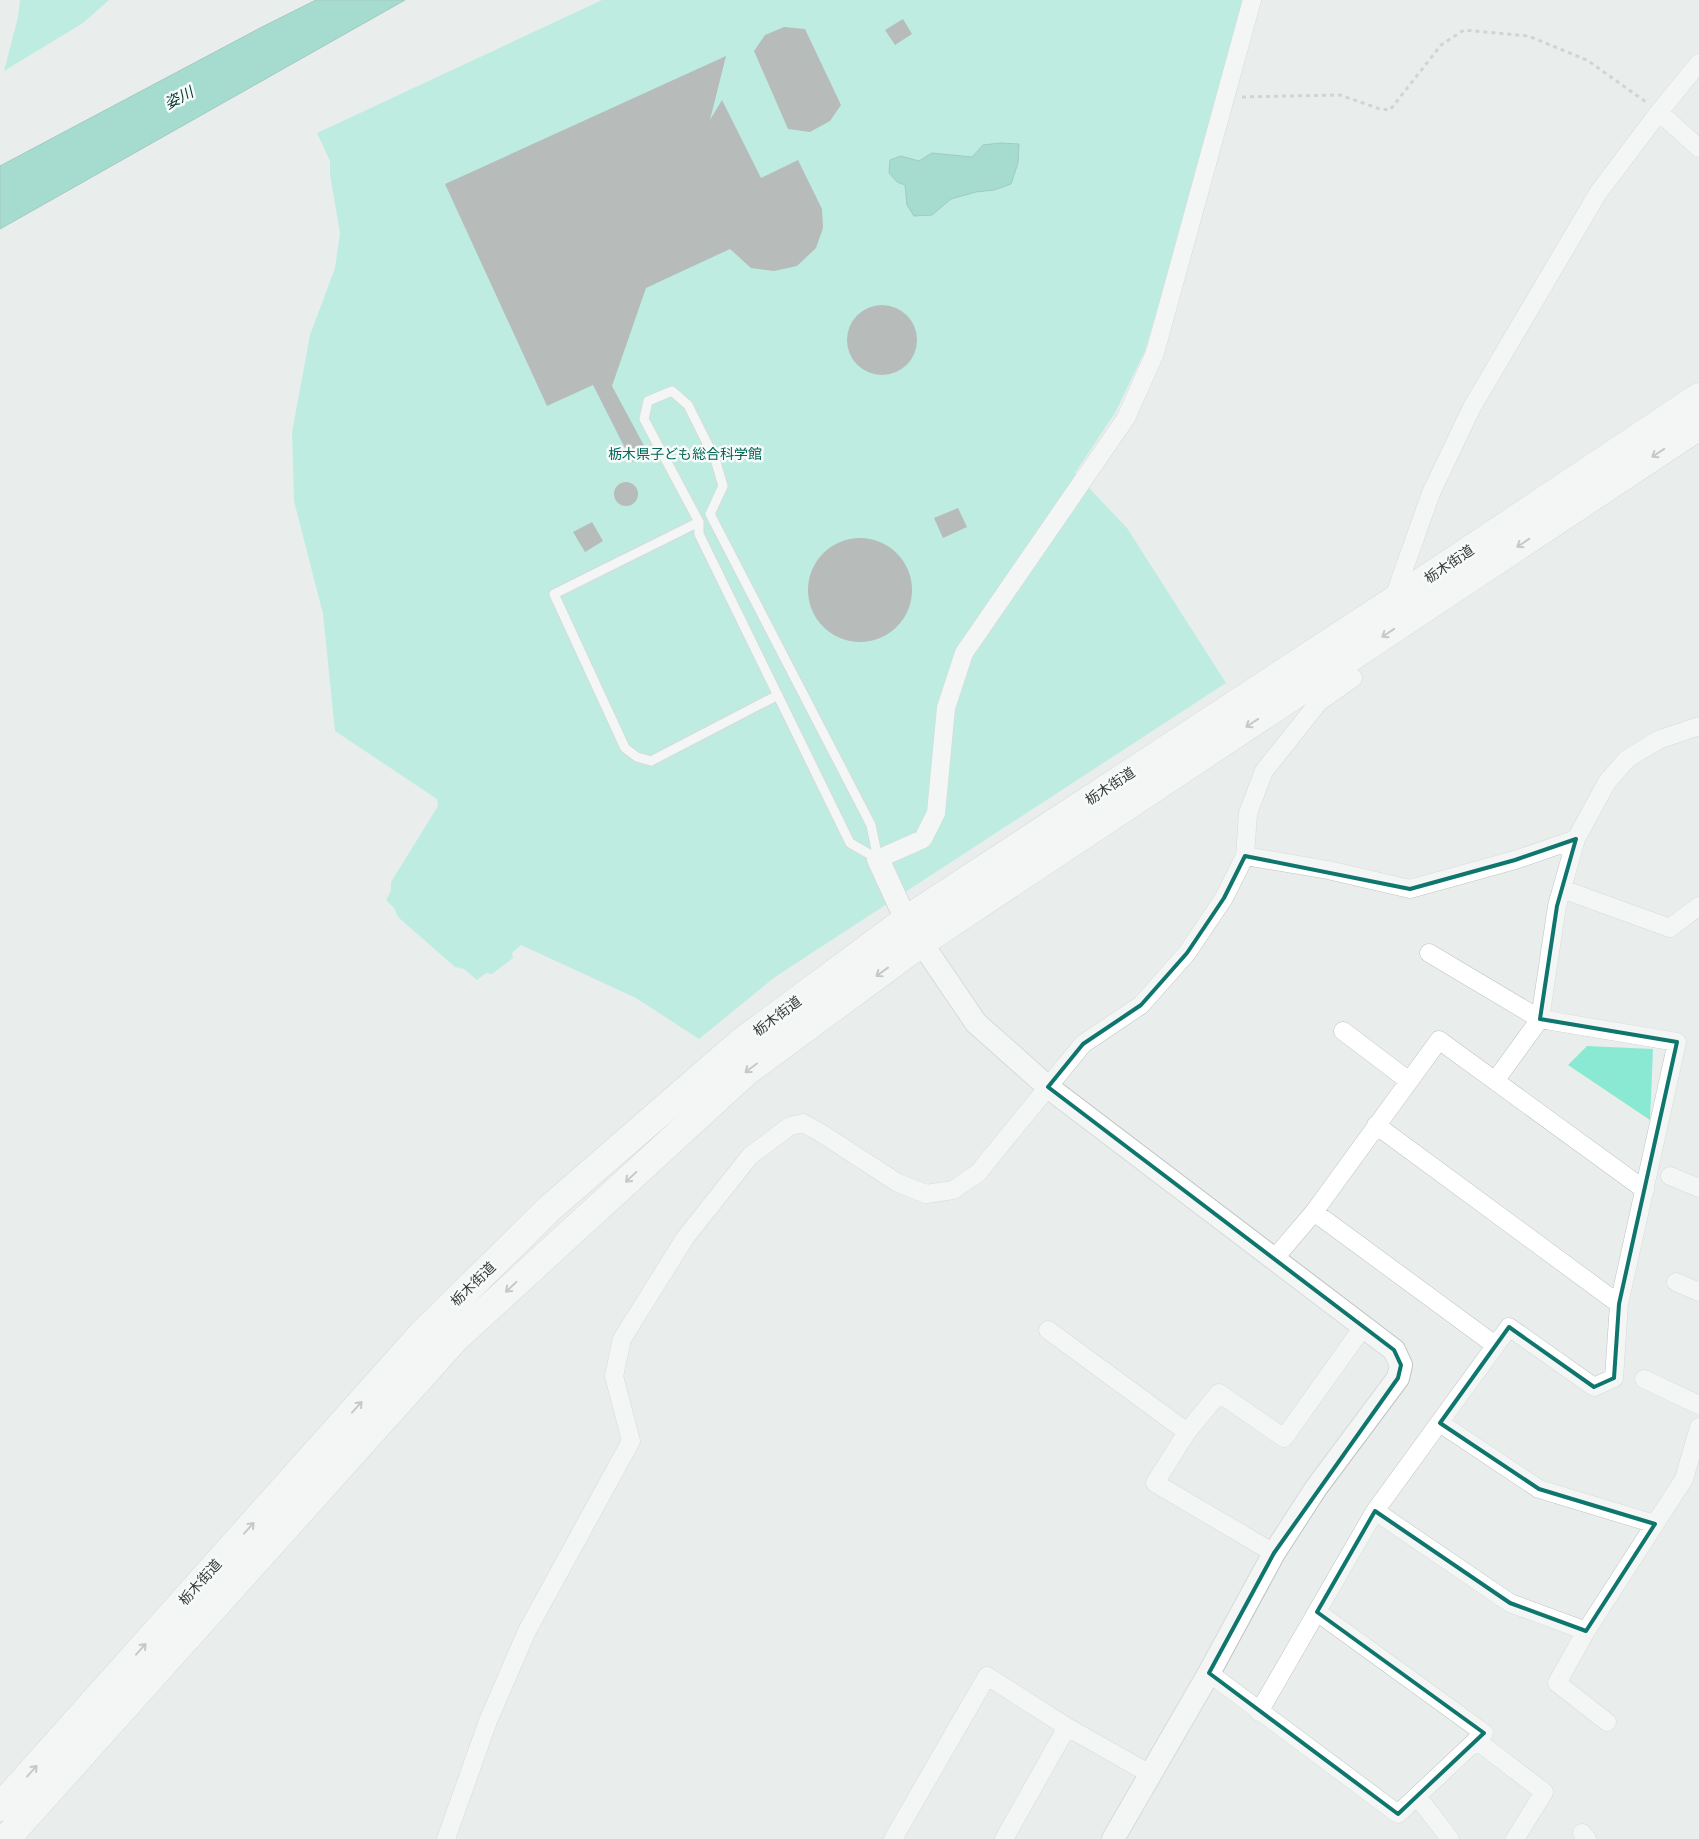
<svg xmlns="http://www.w3.org/2000/svg" width="1699" height="1839" font-family="'Archivo Narrow','Noto Sans JP',sans-serif">
<style>
.green{fill:#8ae9d2}
.water{fill:#54c6ae;stroke:#4c9c8b}
.building{fill:#7a7f7d}
.lines{fill:none;stroke-linecap:round;stroke-linejoin:round}
.service-casing{stroke:#bfc3c2;stroke-width:11}
.minor-casing{stroke:#bfc3c2;stroke-width:19}
.tertiary-casing{stroke:#bfc3c2;stroke-width:24}
.trunk-casing{stroke:#bfc3c2;stroke-width:29}
.path{stroke:#b2b6b5;stroke-width:3;stroke-dasharray:4 4;stroke-linecap:butt}
.service{stroke:#fff;stroke-width:9}
.minor{stroke:#fff;stroke-width:18}
.tertiary{stroke:#fff;stroke-width:22}
.trunk{stroke:#fff;stroke-width:28}
.oneway{stroke:#9c9c9c}
.marked{fill:none;stroke:#0f766e;stroke-width:4;stroke-linejoin:round}
.labels{text-anchor:middle;stroke-width:5;stroke-linejoin:round;paint-order:stroke}
.park-label{font-size:14px;fill:#046656;stroke:#f6fbfa}
.street-label{font-size:14px;fill:#383a39;stroke:#f6fbfa}
.water-label{font-size:15px;font-style:italic;fill:#02392f;stroke:#f6fbfa}
</style>
<rect width="100%" height="100%" fill="#e9eeed"/>
<path class="green" d="M 20,0 L 109,0 L 83,23 L 4,71 L 18,17 Z
M 602,0 L 1243,0 L 1209,134 L 1145,351 L 1115,413 L 1075,473 L 1127,528 L 1226,683 L 775,977 L 699,1039 L 636,998 L 521,945 L 512,953 L 513,958 L 492,974 L 486,973 L 477,980 L 464,969 L 455,967 L 398,917 L 394,908 L 386,900 L 391,891 L 391,882 L 438,806 L 437,799 L 335,731 L 323,614 L 294,501 L 292,432 L 310,335 L 335,268 L 340,233 L 330,175 L 330,161 L 317,133 Z
M 1587,1046 L 1653,1049 L 1650,1120 L 1568,1065 Z"/>
<path class="water" d="M 316,0 L 405,0 L 0,229 L 0,166 L 262,27 Z
M 1000,143 L 1019,144 L 1018,163 L 1011,184 L 994,190 L 976,192 L 951,199 L 932,215 L 914,216 L 907,205 L 905,185 L 897,182 L 889,173 L 890,160 L 901,156 L 919,161 L 932,153 L 972,157 L 983,145 Z"/>
<path class="building" d="M 903,19 L 912,34 L 895,45 L 885,30 Z
M 784,27 L 805,29 L 841,105 L 830,121 L 810,132 L 788,129 L 754,51 L 765,35 Z
M 726,56 L 710,120 L 722,100 L 761,178 L 798,160 L 822,209 L 823,228 L 816,248 L 797,266 L 774,271 L 751,268 L 730,249 L 646,288 L 612,386 L 648,453 L 632,462 L 593,385 L 547,406 L 445,184 Z
M847 340a35 35 0 1 1 70 0a35 35 0 1 1-70 0Z
M614 494a12 12 0 1 1 24 0a12 12 0 1 1-24 0Z
M 958,508 L 967,527 L 943,538 L 934,518 Z
M 592,522 L 603,541 L 585,552 L 573,532 Z
M808 590a52 52 0 1 1 104 0a52 52 0 1 1-104 0Z"/>
<g class="lines">
<g class="service-casing">
<path id="service" d="M 672,391 L 688,405 L 715,459 L 723,486 L 710,514 L 871,825 L 878,859 L 850,843 L 699,534 L 699,522 L 644,419 L 648,401 Z
M 699,522 L 554,594 L 625,748 L 637,757 L 651,761 L 778,695"/>
</g>
<g class="minor-casing">
<path id="minor" d="M 1659,112 L 1699,148
M 1393,600 L 1431,493 L 1472,407 L 1598,193 L 1659,112 L 1699,63
M 1245,856 L 1328,870 L 1410,889 L 1515,860 L 1576,839
M 878,859 L 923,839 L 936,813 L 946,708 L 964,653 L 1126,418 L 1155,353 L 1252,0
M 1562,889 L 1670,928 L 1699,906
M 1343,1031 L 1409,1081
M 1495,1081 L 1540,1019 L 1557,906 L 1576,839 L 1607,782 L 1627,759 L 1658,740 L 1699,726
M 1376,1125 L 1619,1304
M 1670,1176 L 1699,1188
M 1314,1212 L 1495,1345
M 1274,1259 L 1314,1212 L 1439,1040 L 1645,1190
M 1676,1282 L 1699,1292
M 1048,1330 L 1187,1432
M 1644,1379 L 1699,1405
M 1440,1423 L 1539,1489 L 1655,1524
M 1375,1511 L 1510,1603 L 1586,1631 L 1684,1479 L 1699,1427
M 1274,1553 L 1155,1483 L 1187,1432 L 1219,1393 L 1284,1438 L 1363,1327
M 1586,1631 L 1557,1683 L 1607,1722
M 1209,1673 L 1398,1814 L 1484,1733 L 1317,1612
M 1259,1712 L 1375,1511 L 1509,1327 L 1594,1387 L 1614,1378 L 1619,1304 L 1677,1042 L 1540,1019 L 1429,953
M 1476,1740 L 1544,1792 L 1515,1839
M 1417,1796 L 1450,1839
M 1582,1833 L 1587,1839
M 446,1839 L 488,1721 L 527,1631 L 631,1441 L 614,1376 L 622,1339 L 685,1238 L 750,1156 L 790,1126 L 803,1123 L 821,1133 L 898,1183 L 926,1194 L 953,1190 L 978,1173 L 1083,1044 L 1141,1005 L 1187,953 L 1224,898 L 1245,856 L 1248,813 L 1264,771 L 1319,702 L 1353,678
M 893,1839 L 987,1676 L 1067,1727 L 1150,1774
M 1004,1839 L 1067,1727"/>
</g>
<g class="tertiary-casing">
<path id="tertiary" d="M 878,859 L 906,920 L 976,1023 L 1048,1087 L 1394,1350 L 1401,1365 L 1398,1378 L 1316,1488 L 1274,1553 L 1209,1673 L 1113,1839"/>
</g>
<g class="trunk-casing">
<path id="trunk" d="M 0,1807 L 422,1334 L 550,1208 L 740,1043 L 906,920 L 1393,601 L 1699,397
M 6,1839 L 455,1339 L 746,1072 L 921,943 L 1699,426"/>
</g>
<path class="path" d="M 1242,97 L 1340,95 L 1380,109 L 1390,110 L 1441,45 L 1464,30 L 1528,36 L 1587,60 L 1646,102"/>
<use href="#service" class="service"/>
<use href="#minor" class="minor"/>
<use href="#tertiary" class="tertiary"/>
<use href="#trunk" class="trunk"/>
</g>
<defs><path id="oneway-shaft" d="M-6 0H5M1.5-3L5.5 0L1.5 3" fill="none" stroke-width="1.6" stroke-linecap="round" stroke-linejoin="round" transform="scale(1.25)"/></defs>
<g class="oneway">
<use href="#oneway-shaft" transform="translate(1658 453) rotate(146)"/>
<use href="#oneway-shaft" transform="translate(1523 543) rotate(146)"/>
<use href="#oneway-shaft" transform="translate(1388 633) rotate(146)"/>
<use href="#oneway-shaft" transform="translate(1252 723) rotate(146)"/>
<use href="#oneway-shaft" transform="translate(882 972) rotate(144)"/>
<use href="#oneway-shaft" transform="translate(751 1068) rotate(143)"/>
<use href="#oneway-shaft" transform="translate(631 1177) rotate(137)"/>
<use href="#oneway-shaft" transform="translate(511 1287) rotate(137)"/>
<use href="#oneway-shaft" transform="translate(357 1407) rotate(-48)"/>
<use href="#oneway-shaft" transform="translate(249 1528) rotate(-48)"/>
<use href="#oneway-shaft" transform="translate(141 1649) rotate(-48)"/>
<use href="#oneway-shaft" transform="translate(32 1771) rotate(-48)"/>
</g>
<path d="M0 0H1699V1839H0ZM 1576,839 L 1557,906 L 1540,1019 L 1677,1042 L 1619,1304 L 1614,1378 L 1594,1387 L 1509,1327 L 1440,1423 L 1539,1489 L 1655,1524 L 1586,1631 L 1510,1603 L 1375,1511 L 1317,1612 L 1484,1733 L 1398,1814 L 1209,1673 L 1274,1553 L 1398,1378 L 1401,1365 L 1394,1350 L 1048,1087 L 1083,1044 L 1141,1005 L 1187,953 L 1224,898 L 1245,856 L 1410,889 L 1515,860 Z" fill="#e9eeed" fill-opacity=".55" fill-rule="evenodd"/>
<path class="marked" d="M 1576,839 L 1557,906 L 1540,1019 L 1677,1042 L 1619,1304 L 1614,1378 L 1594,1387 L 1509,1327 L 1440,1423 L 1539,1489 L 1655,1524 L 1586,1631 L 1510,1603 L 1375,1511 L 1317,1612 L 1484,1733 L 1398,1814 L 1209,1673 L 1274,1553 L 1398,1378 L 1401,1365 L 1394,1350 L 1048,1087 L 1083,1044 L 1141,1005 L 1187,953 L 1224,898 L 1245,856 L 1410,889 L 1515,860 Z"/>
<g class="labels">
<g class="park-label">
<text x="685" y="459">栃木県子ども総合科学館</text>
</g>
<g class="street-label">
<text transform="translate(1449 564) rotate(-34)" y="5">栃木街道</text>
<text transform="translate(1110 786) rotate(-33)" y="5">栃木街道</text>
<text transform="translate(777 1016) rotate(-37)" y="5">栃木街道</text>
<text transform="translate(473 1284) rotate(-44)" y="5">栃木街道</text>
<text transform="translate(200 1582) rotate(-48)" y="5">栃木街道</text>
</g>
<g class="water-label">
<text transform="translate(179 98) rotate(-28)" y="5">姿川</text>
</g>
</g>
</svg>
